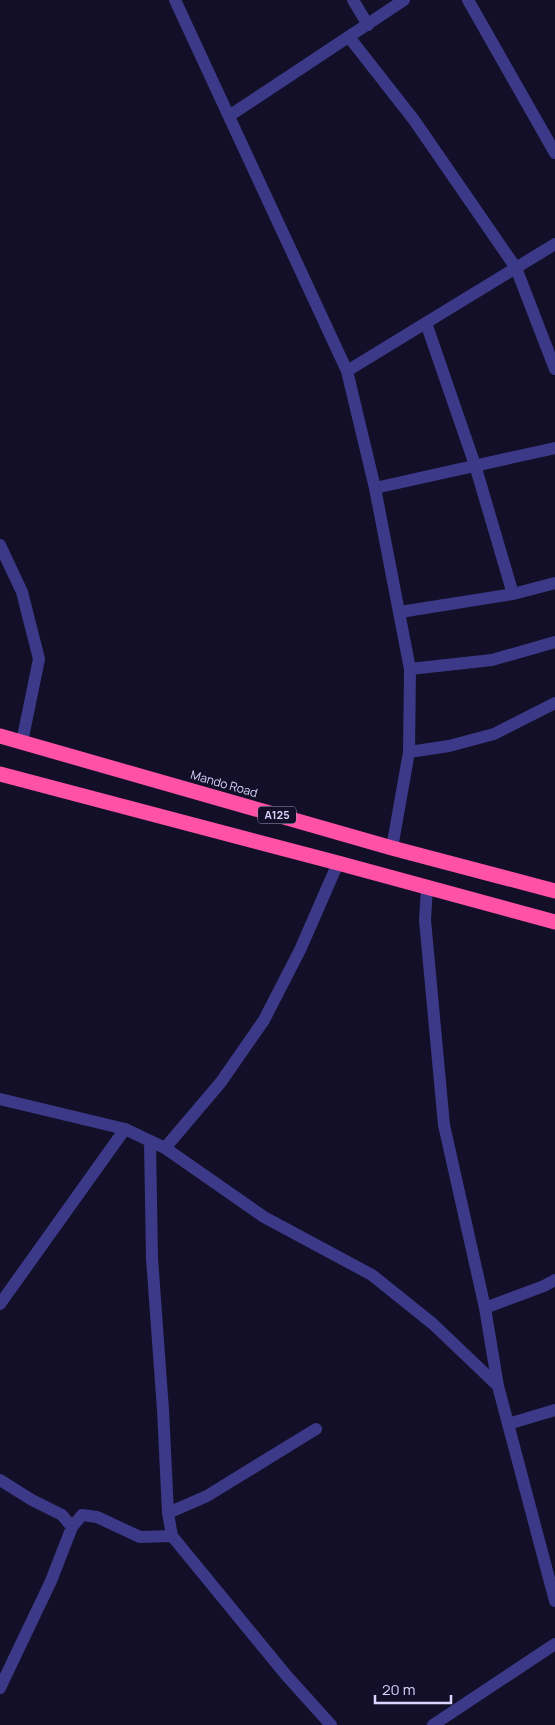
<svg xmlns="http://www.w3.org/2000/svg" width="555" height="1725" font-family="Manrope,sans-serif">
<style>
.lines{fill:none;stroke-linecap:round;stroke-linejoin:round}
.minor{stroke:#3c3988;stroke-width:12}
.highway{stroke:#ff51a6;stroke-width:15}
.labels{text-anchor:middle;stroke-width:4;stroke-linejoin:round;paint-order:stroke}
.shield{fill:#130f28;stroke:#9e9abe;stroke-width:1}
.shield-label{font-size:11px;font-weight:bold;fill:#dad6ff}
.street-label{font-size:12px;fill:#dad6ff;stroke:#130f28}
</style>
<rect width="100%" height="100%" fill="#130f28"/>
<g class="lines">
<path class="minor" d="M 175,0 L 347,371 L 375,488 L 410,669 L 409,752 L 392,848
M 353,0 L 368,25
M 468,0 L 555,153
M 349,37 L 414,120 L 516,268 L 555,369
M 229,116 L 404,0
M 426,323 L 475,465 L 513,594
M 347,371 L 555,244
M 375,488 L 555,448
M 0,545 L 22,592 L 39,659 L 22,742
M 400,612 L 513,594 L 555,583
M 410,669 L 492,660 L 555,642
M 409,752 L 449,746 L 494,734 L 555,703
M 427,887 L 425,920 L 444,1125 L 485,1308 L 498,1386 L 555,1601
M 0,1099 L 125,1129 L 165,1148 L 264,1217 L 372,1275 L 433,1324 L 498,1386
M 150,1142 L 152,1258 L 163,1410 L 168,1513 L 172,1536 L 286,1675 L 331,1725
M 165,1148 L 221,1082 L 264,1020 L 300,950 L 338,863
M 0,1304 L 125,1129
M 485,1308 L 544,1286 L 555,1280
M 508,1424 L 555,1410
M 0,1480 L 32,1500 L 62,1515 L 72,1527 L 51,1581 L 0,1688
M 168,1513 L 207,1496 L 316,1429
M 72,1527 L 82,1515 L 97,1517 L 140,1537 L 172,1536
M 433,1725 L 555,1644"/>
<path class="highway" d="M 0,736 L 392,848 L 555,891
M 0,774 L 338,863 L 555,922"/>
</g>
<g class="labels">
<rect class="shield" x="258" y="806.5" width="38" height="17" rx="4"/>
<g class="shield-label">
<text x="277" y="819">A125</text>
</g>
<g class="street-label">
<text transform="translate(224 784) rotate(16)" y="4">Mando Road</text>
</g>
</g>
<path d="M375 1695v8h76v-8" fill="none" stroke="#dad6ff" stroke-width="2.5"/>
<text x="382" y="1695" font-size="15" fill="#dad6ff" stroke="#130f28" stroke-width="4" paint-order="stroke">20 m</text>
</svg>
